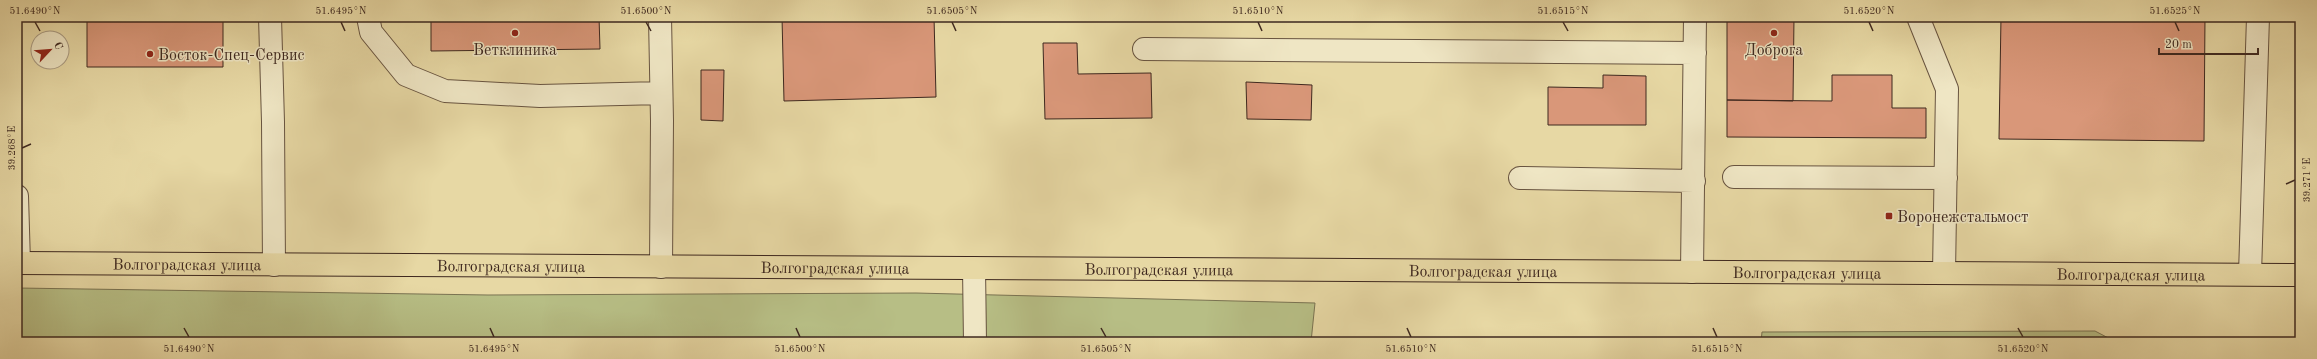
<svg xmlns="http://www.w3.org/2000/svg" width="2317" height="359" font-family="'Old Standard TT',serif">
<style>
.green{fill:#b7be85;stroke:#7a7352}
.building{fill:#d99779;stroke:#3e281f}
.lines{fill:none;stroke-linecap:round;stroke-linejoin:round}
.minor-casing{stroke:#685440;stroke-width:24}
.major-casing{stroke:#3e281f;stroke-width:24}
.path{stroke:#3e281f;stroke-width:2.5;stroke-dasharray:3 2;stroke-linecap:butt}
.minor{stroke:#efe6c4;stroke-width:22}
.major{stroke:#e7d8a4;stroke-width:22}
.ticks{fill:none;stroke:#3e281f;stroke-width:1.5}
.poi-dot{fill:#8f2418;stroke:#efe6c4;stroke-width:1.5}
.labels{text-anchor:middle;stroke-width:3;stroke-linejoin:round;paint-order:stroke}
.poi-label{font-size:16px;fill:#3e281f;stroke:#efe6c4}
.street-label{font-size:16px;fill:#3e281f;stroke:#efe6c4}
.neatline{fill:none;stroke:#3e281f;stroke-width:1.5}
.ticks-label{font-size:10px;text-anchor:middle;fill:#3e281f}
</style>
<rect width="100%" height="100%" fill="#e7d8a4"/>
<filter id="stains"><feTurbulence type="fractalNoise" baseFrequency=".005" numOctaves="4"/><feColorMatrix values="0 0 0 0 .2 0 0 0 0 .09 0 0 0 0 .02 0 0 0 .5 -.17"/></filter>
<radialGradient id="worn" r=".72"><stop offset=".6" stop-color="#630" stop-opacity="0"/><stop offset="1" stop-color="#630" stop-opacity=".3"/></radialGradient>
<path class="green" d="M 17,288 L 488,295 L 916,293 L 1315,303 L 1311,342 L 17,342 Z
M 2095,331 L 2116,342 L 1761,342 L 1762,332 Z"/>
<path class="building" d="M 87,17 L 223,17 L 223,67 L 87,67 Z
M 431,17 L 599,17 L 600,49 L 431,51 Z
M 782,17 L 934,17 L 936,97 L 784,101 Z
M 1727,17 L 1794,17 L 1793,101 L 1727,100 Z
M 2001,17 L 2205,17 L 2204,141 L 1999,139 Z
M 2297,17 L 2300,17 L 2300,140 L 2297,140 Z
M 1043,43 L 1077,43 L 1078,74 L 1151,73 L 1152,118 L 1045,119 Z
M 701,70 L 724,70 L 723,121 L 701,120 Z
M 1603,75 L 1646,76 L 1646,125 L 1548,125 L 1548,87 L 1603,88 Z
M 1832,75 L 1892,75 L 1892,108 L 1926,108 L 1926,138 L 1727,137 L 1727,100 L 1832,101 Z
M 1246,82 L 1312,85 L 1311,120 L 1247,119 Z"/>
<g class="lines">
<g class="minor-casing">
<path id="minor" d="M 270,17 L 273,122 L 274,265
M 368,17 L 371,32 L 406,75 L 445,91 L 540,96 L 661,93
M 660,17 L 662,121 L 661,267
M 1918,17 L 1947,89 L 1944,273
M 1144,49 L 1695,53
M 1734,177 L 1946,178
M 1520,178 L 1694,181
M 17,196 L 19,263
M 974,268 L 975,342
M 1692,272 L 1695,17
M 2250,274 L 2258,17"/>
</g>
<g class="major-casing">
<g id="major">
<path id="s1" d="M 17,263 L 2300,275"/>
</g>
</g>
<path class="path" d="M 17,339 L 231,342"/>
<use href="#minor" class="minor"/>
<use href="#major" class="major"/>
</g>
<path class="ticks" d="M 35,22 L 40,31M 341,22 L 345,31M 646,22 L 651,31M 952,22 L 956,31M 1258,22 L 1262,31M 1563,22 L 1568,31M 1869,22 L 1873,31M 2175,22 L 2179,31M 22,148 L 31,144M 2286,184 L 2295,180M 184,328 L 189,337M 490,328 L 494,337M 796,328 L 800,337M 1101,328 L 1106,337M 1407,328 L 1411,337M 1713,328 L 1717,337M 2018,328 L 2023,337"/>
<g class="poi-dot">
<circle cx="515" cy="33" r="4"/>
<circle cx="1774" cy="33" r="4"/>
<circle cx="150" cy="54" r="4"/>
<rect x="1885" y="212" width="8" height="8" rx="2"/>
</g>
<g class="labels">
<g class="poi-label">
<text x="515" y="55">Ветклиника</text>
<text x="1774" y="55">Доброга</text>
<text x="158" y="60" text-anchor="start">Восток-Спец-Сервис</text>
<text x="1897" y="222" text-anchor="start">Воронежстальмост</text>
</g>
<g class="street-label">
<text dy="6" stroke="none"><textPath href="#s1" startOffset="170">Волгоградская улица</textPath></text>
<text dy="6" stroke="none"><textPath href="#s1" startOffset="494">Волгоградская улица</textPath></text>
<text dy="6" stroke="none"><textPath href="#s1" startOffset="818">Волгоградская улица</textPath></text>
<text dy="6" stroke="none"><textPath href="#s1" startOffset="1142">Волгоградская улица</textPath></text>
<text dy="6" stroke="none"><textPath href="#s1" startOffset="1466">Волгоградская улица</textPath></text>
<text dy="6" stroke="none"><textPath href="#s1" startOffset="1790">Волгоградская улица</textPath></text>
<text dy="6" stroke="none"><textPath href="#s1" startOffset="2114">Волгоградская улица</textPath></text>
</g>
</g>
<rect width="2317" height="359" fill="none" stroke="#e7d8a4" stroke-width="44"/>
<g transform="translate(50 50) rotate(64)"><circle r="19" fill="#efe6c4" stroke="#a89a82"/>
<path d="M0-3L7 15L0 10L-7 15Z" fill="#8f2418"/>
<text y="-6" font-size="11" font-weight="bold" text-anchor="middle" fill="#3e281f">С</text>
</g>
<path d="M2159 48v6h99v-6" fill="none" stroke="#3e281f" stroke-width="2"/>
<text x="2165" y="48" font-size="12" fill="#3e281f" stroke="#efe6c4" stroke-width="3" paint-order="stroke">20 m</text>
<rect x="22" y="22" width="2273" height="315" class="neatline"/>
<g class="ticks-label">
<text x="35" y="14">51.6490°N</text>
<text x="341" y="14">51.6495°N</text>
<text x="646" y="14">51.6500°N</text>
<text x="952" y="14">51.6505°N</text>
<text x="1258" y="14">51.6510°N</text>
<text x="1563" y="14">51.6515°N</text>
<text x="1869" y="14">51.6520°N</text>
<text x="2175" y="14">51.6525°N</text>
<text transform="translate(11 148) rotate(-90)" y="4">39.268°E</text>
<text transform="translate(2306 180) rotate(-90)" y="4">39.271°E</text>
<text x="189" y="352">51.6490°N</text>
<text x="494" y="352">51.6495°N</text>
<text x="800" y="352">51.6500°N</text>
<text x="1106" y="352">51.6505°N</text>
<text x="1411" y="352">51.6510°N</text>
<text x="1717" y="352">51.6515°N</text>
<text x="2023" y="352">51.6520°N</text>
</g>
<rect width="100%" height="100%" filter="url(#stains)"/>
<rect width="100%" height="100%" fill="url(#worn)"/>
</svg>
